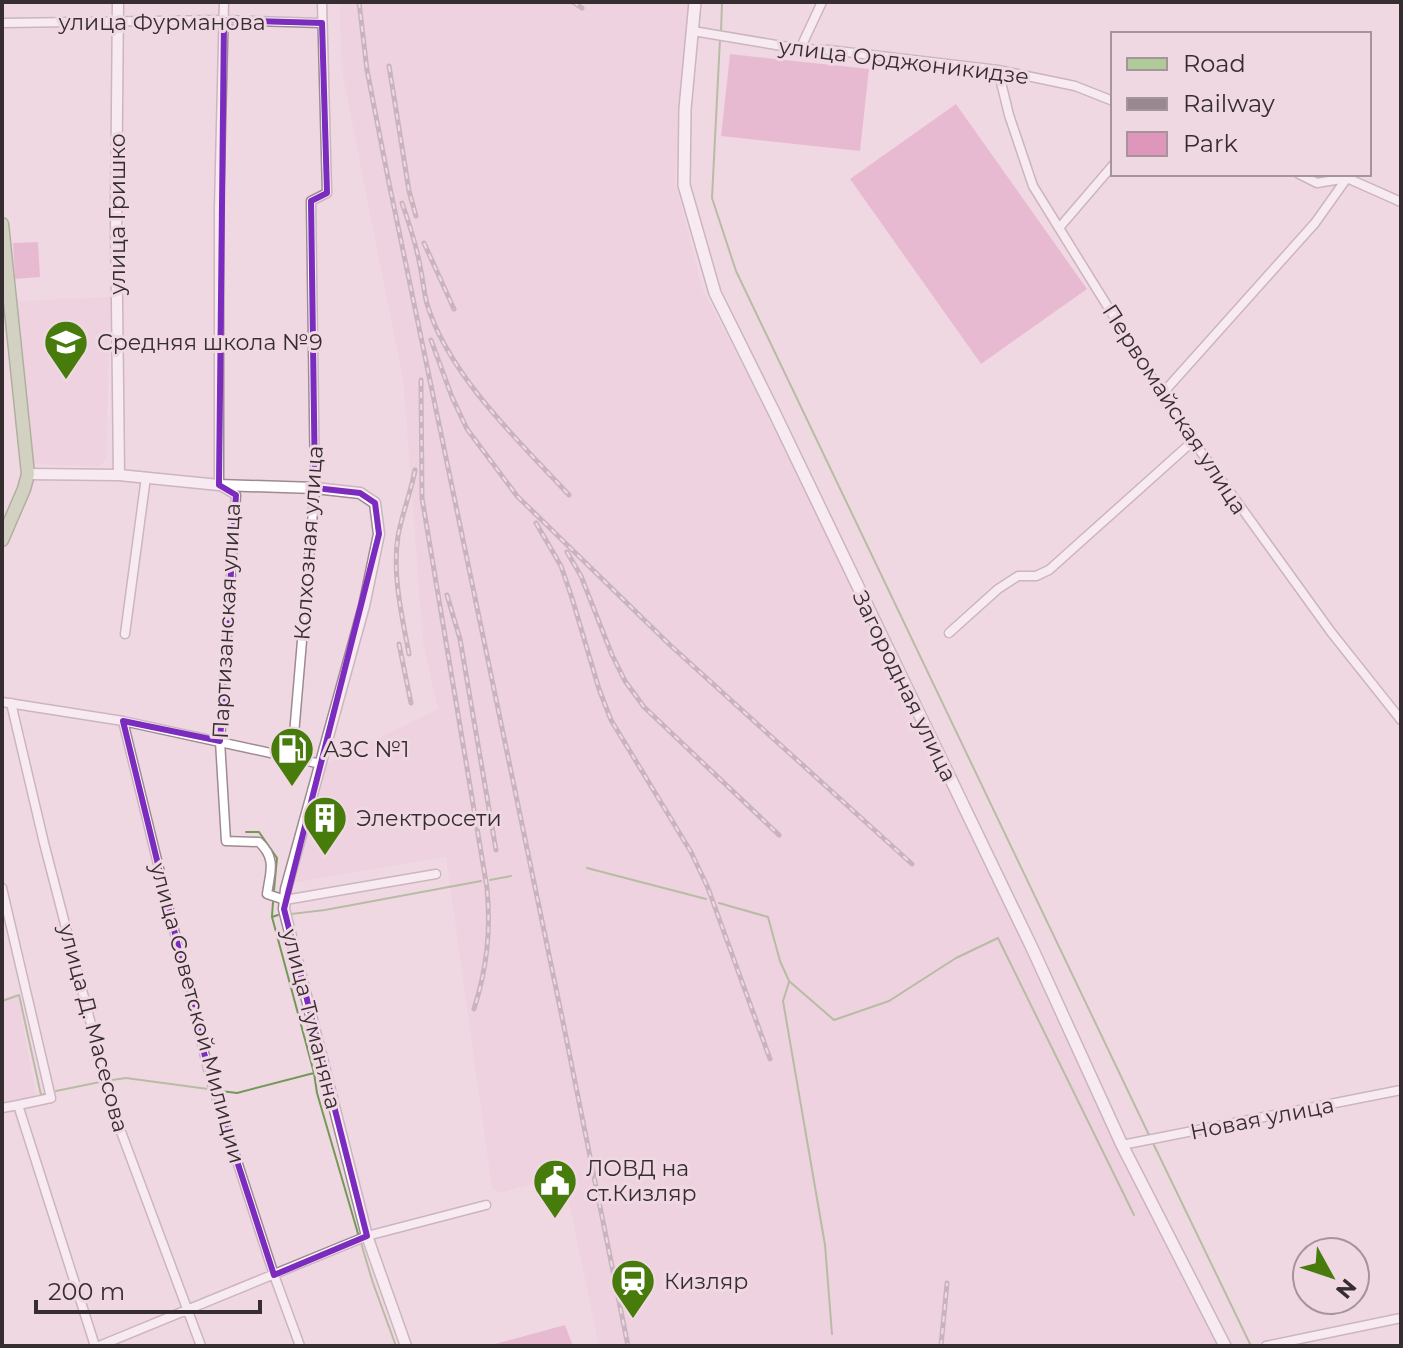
<svg xmlns="http://www.w3.org/2000/svg" width="1403" height="1348" font-family="Montserrat,sans-serif">
<style>
.built{fill:#eacbd9}
.green{fill:#de96ba}
.lines{fill:none;stroke-linecap:round;stroke-linejoin:round}
.stream{stroke:#739957;stroke-width:2}
.minor-casing{stroke:#9f8993;stroke-width:11}
.tertiary-casing{stroke:#9f8993;stroke-width:13}
.secondary-casing{stroke:#9f8993;stroke-width:14}
.primary-casing{stroke:#627e4a;stroke-width:15}
.minor{stroke:#fff;stroke-width:8}
.tertiary{stroke:#fff;stroke-width:10}
.secondary{stroke:#fff;stroke-width:11}
.primary{stroke:#afcb9a;stroke-width:12}
.rail-casing{stroke:#998890;stroke-width:5}
.rail{stroke:#f0d8e3;stroke-width:2;stroke-dasharray:6;stroke-linecap:butt}
.marked{fill:none;stroke:#7b2cbf;stroke-width:6;stroke-linejoin:round}
.labels{text-anchor:middle;stroke-width:6;stroke-linejoin:round;paint-order:stroke}
.street-label{font-size:22px;fill:#362d31;stroke:#f0d8e3}
.poi-label{font-size:22px;fill:#362d31;stroke:#f0d8e3;text-anchor:start}
</style>
<rect width="100%" height="100%" fill="#f0d8e3"/>
<path class="built" d="M 339,2 L 689,2 L 675,180 L 703,290 L 780,436 L 1061,1015 L 1226,1346 L 599,1346 L 563,1175 L 500,1193 L 492,1189 L 446,857 L 293,883 L 321,767 L 438,709 L 423,643 L 403,380 L 342,72 Z
M 111,297 L 106,460 L 99,466 L 30,464 L 17,301 Z
M 18,997 L 37,1101 L 2,1106 L 2,1001 Z"/>
<path class="green" d="M 730,54 L 869,69 L 860,151 L 721,136 Z
M 956,104 L 1087,289 L 981,364 L 850,179 Z
M 38,242 L 40,277 L 15,279 L 13,243 Z
M 565,1325 L 573,1346 L 495,1346 L 495,1344 Z"/>
<g class="lines">
<path class="stream" d="M 721,33 L 722,2
M 720,39 L 712,198 L 736,271 L 1149,1135
M 246,832 L 259,832 L 277,858 L 274,890
M 587,868 L 706,899
M 490,880 L 511,876
M 719,903 L 768,917 L 780,961 L 789,981 L 834,1020 L 889,1001 L 956,958 L 998,938 L 1134,1215
M 291,914 L 325,910 L 481,881
M 272,916 L 273,902
M 789,982 L 783,1001 L 825,1245 L 832,1334
M 2,1001 L 19,995 L 41,1095 L 44,1094
M 314,1073 L 317,1093 L 359,1237
M 112,1080 L 126,1078 L 208,1089
M 56,1091 L 100,1082
M 221,1091 L 237,1093 L 314,1073 L 272,917 L 278,915
M 1152,1141 L 1251,1346
M 361,1243 L 373,1283 L 396,1346"/>
<g class="minor-casing">
<path id="minor" d="M 224,2 L 219,208 L 219,485 L 236,495 L 220,741 L 226,841 L 259,842 C 277,859 270,872 267,894 L 285,900 L 436,874
M 2,23 L 224,20 L 322,23
M 693,31 L 800,49 L 829,50 L 998,70 L 1075,86 L 1113,101
M 800,49 L 822,2
M 998,70 L 1009,115 L 1033,186 L 1178,420 L 1331,632 L 1401,720
M 1299,174 L 1317,183 L 1347,178 L 1401,202
M 1059,228 L 1113,165
M 1162,394 L 1315,223 L 1347,178
M 949,633 L 998,589 L 1018,576 L 1036,576 L 1049,570 L 1192,442
M 125,634 L 146,477
M 2,702 L 123,721 L 321,764
M 11,703 L 44,843 L 114,1113 L 201,1346
M 123,721 L 211,1081 L 274,1275 L 300,1346
M 292,758 L 315,488 L 311,201 L 327,193 L 322,2
M 2,888 L 51,1098 L 18,1105 L 95,1346
M 2,1108 L 18,1105
M 1122,1145 L 1401,1090
M 99,1346 L 367,1236 L 486,1205
M 1266,1346 L 1401,1318"/>
</g>
<g class="tertiary-casing">
<path id="tertiary" d="M 118,2 L 116,215 L 119,475
M 28,474 L 119,475 L 219,485 L 315,488 L 360,493 L 375,503 L 379,534 L 364,606 L 286,889 L 284,909 L 367,1236 L 406,1346"/>
</g>
<g class="secondary-casing">
<path id="secondary" d="M 695,2 L 685,109 L 684,185 L 715,293 L 774,412 L 1033,950 L 1122,1145 L 1225,1346"/>
</g>
<g class="primary-casing">
<path id="primary" d="M 2,224 L 28,474 L 24,489 L 2,540"/>
</g>
<use href="#minor" class="minor"/>
<use href="#tertiary" class="tertiary"/>
<use href="#secondary" class="secondary"/>
<use href="#primary" class="primary"/>
<g class="rail-casing">
<path id="rail" d="M 359,2 L 367,70 L 388,178 L 564,1027 L 628,1346
M 573,2 L 582,8
M 389,66 L 409,191 L 416,216
M 402,203 C 408,220 414,238 418,256 C 422,272 423,288 427,304 C 449,376 519,441 569,495
M 424,243 L 454,309
M 431,340 L 452,397 L 467,429 L 517,496 L 670,645 L 912,864
M 421,380 L 422,498 L 487,888 C 491,931 487,968 474,1009
M 536,523 L 561,566 L 572,598 L 599,689 L 611,720 L 691,852 L 708,888 L 770,1059
M 567,552 L 581,576 L 612,655 L 625,681 L 644,707 L 779,835
M 447,595 L 460,639 L 496,850
M 399,644 L 411,703
M 409,654 C 402,616 392,575 398,536 C 402,514 411,492 415,470
M 941,1346 L 947,1283"/>
</g>
<use href="#rail" class="rail"/>
</g>
<path d="M0 0H1403V1348H0ZM 224,20 L 322,23 L 327,193 L 311,201 L 315,488 L 360,493 L 375,503 L 379,534 L 284,909 L 367,1236 L 274,1275 L 211,1081 L 123,721 L 220,741 L 236,495 L 219,485 Z" fill="#f0d8e3" fill-opacity=".55" fill-rule="evenodd"/>
<path class="marked" d="M 224,20 L 322,23 L 327,193 L 311,201 L 315,488 L 360,493 L 375,503 L 379,534 L 284,909 L 367,1236 L 274,1275 L 211,1081 L 123,721 L 220,741 L 236,495 L 219,485 Z"/>
<defs>
<g id="school-pin" transform="scale(2.3)"><path d="M0 17L-7.5 6A9.5 9.5 0 1 1 7.5 6Z" fill="#477b0c" stroke="#f0d8e3"/><path d="M0-5L7-2L0 1L-7-2ZM-4 1L0 2.5L4 1V4Q0 6-4 4Z" fill="#fff"/></g>
<g id="fuel-pin" transform="scale(2.3)"><path d="M0 17L-7.5 6A9.5 9.5 0 1 1 7.5 6Z" fill="#477b0c" stroke="#f0d8e3"/><path d="M-5.5-6h7V0h2V4h1.3V-2.5L3-4.5l.8-.8L6-3V5H2.5V1h-1V6h-7ZM-4.2-4.7v3.2H.2V-4.7Z" fill="#fff"/></g>
<g id="building-pin" transform="scale(2.3)"><path d="M0 17L-7.5 6A9.5 9.5 0 1 1 7.5 6Z" fill="#477b0c" stroke="#f0d8e3"/><path d="M-4-6H4V6H1V3H-1V6H-4ZM-2.5-4.3h1.7v1.8h-1.7ZM.8-4.3h1.7v1.8H.8ZM-2.5-1h1.7V.8h-1.7ZM.8-1h1.7V.8H.8Z" fill="#fff"/></g>
<g id="civic-pin" transform="scale(2.3)"><path d="M0 17L-7.5 6A9.5 9.5 0 1 1 7.5 6Z" fill="#477b0c" stroke="#f0d8e3"/><path d="M-.6-6.5H3V-4.5H.6V-3L4-1V1h2V6H-6V1h2V-1L-.6-3ZM-1.2 2.5V6h2.4V2.5Z" fill="#fff"/></g>
<g id="station-pin" transform="scale(2.3)"><path d="M0 17L-7.5 6A9.5 9.5 0 1 1 7.5 6Z" fill="#477b0c" stroke="#f0d8e3"/><path d="M-3-6H3Q5-6 5-4V2Q5 4 3 4L4.5 6H3L1.5 4h-3L-3 6H-4.5L-3 4Q-5 4-5 2V-4Q-5-6-3-6ZM-3.5-4v3h7v-3ZM-3.5 1v1.5H-2V1ZM2 1v1.5H3.5V1Z" fill="#fff"/></g>
</defs>
<g fill-rule="evenodd">
<use href="#school-pin" x="66" y="342"/>
<use href="#fuel-pin" x="292" y="749"/>
<use href="#building-pin" x="325" y="818"/>
<use href="#civic-pin" x="555" y="1181"/>
<use href="#station-pin" x="633" y="1281"/>
</g>
<g class="labels">
<g class="street-label">
<text x="162" y="30">улица Фурманова</text>
<text transform="translate(904 61) rotate(7)" y="8">улица Орджоникидзе</text>
<text transform="translate(117 214) rotate(-90)" y="8">улица Гришко</text>
<text transform="translate(1175 409) rotate(57)" y="8">Первомайская улица</text>
<text transform="translate(308 543) rotate(-86)" y="8">Колхозная улица</text>
<text transform="translate(226 621) rotate(-87)" y="8">Партизанская улица</text>
<text transform="translate(905 686) rotate(64)" y="8">Загородная улица</text>
<text transform="translate(198 1013) rotate(75)" y="8">улица Советской Милиции</text>
<text transform="translate(312 1019) rotate(76)" y="8">улица Туманяна</text>
<text transform="translate(94 1028) rotate(75)" y="8">улица Д. Масесова</text>
<text transform="translate(1262 1118) rotate(-11)" y="8">Новая улица</text>
</g>
<g class="poi-label">
<text x="97" y="350">Средняя школа №9</text>
<text x="323" y="757">АЗС №1</text>
<text x="356" y="826">Электросети</text>
<text x="586" y="1176">ЛОВД на<tspan x="586" dy="25">ст.Кизляр</tspan></text>
<text x="664" y="1289">Кизляр</text>
</g>
</g>
<rect width="1403" height="1348" fill="none" stroke="#362d31" stroke-width="8"/>
<rect x="1111" y="32" width="260" height="144" fill="#f0d8e3" stroke="#a6949c" stroke-width="2"/>
<rect x="1127" y="58" width="40" height="12" fill="#afcb9a" stroke="#a6949c" stroke-width="2"/>
<text x="1183" y="72" font-size="24" fill="#362d31">Road</text>
<rect x="1127" y="98" width="40" height="12" fill="#998890" stroke="#a6949c" stroke-width="2"/>
<text x="1183" y="112" font-size="24" fill="#362d31">Railway</text>
<rect x="1127" y="132" width="40" height="24" fill="#de96ba" stroke="#a6949c" stroke-width="2"/>
<text x="1183" y="152" font-size="24" fill="#362d31">Park</text>
<g transform="translate(1331 1276) rotate(130)"><circle r="38" fill="#f0d8e3" stroke="#a6949c" stroke-width="2"/>
<path d="M0-6L14 30L0 20L-14 30Z" fill="#477b0c"/>
<text y="-12" font-size="22" font-weight="bold" text-anchor="middle" fill="#362d31">N</text>
</g>
<path d="M36 1300v12h224v-12" fill="none" stroke="#362d31" stroke-width="4"/>
<text x="48" y="1300" font-size="24" fill="#362d31" stroke="#f0d8e3" stroke-width="6" paint-order="stroke">200 m</text>
</svg>
